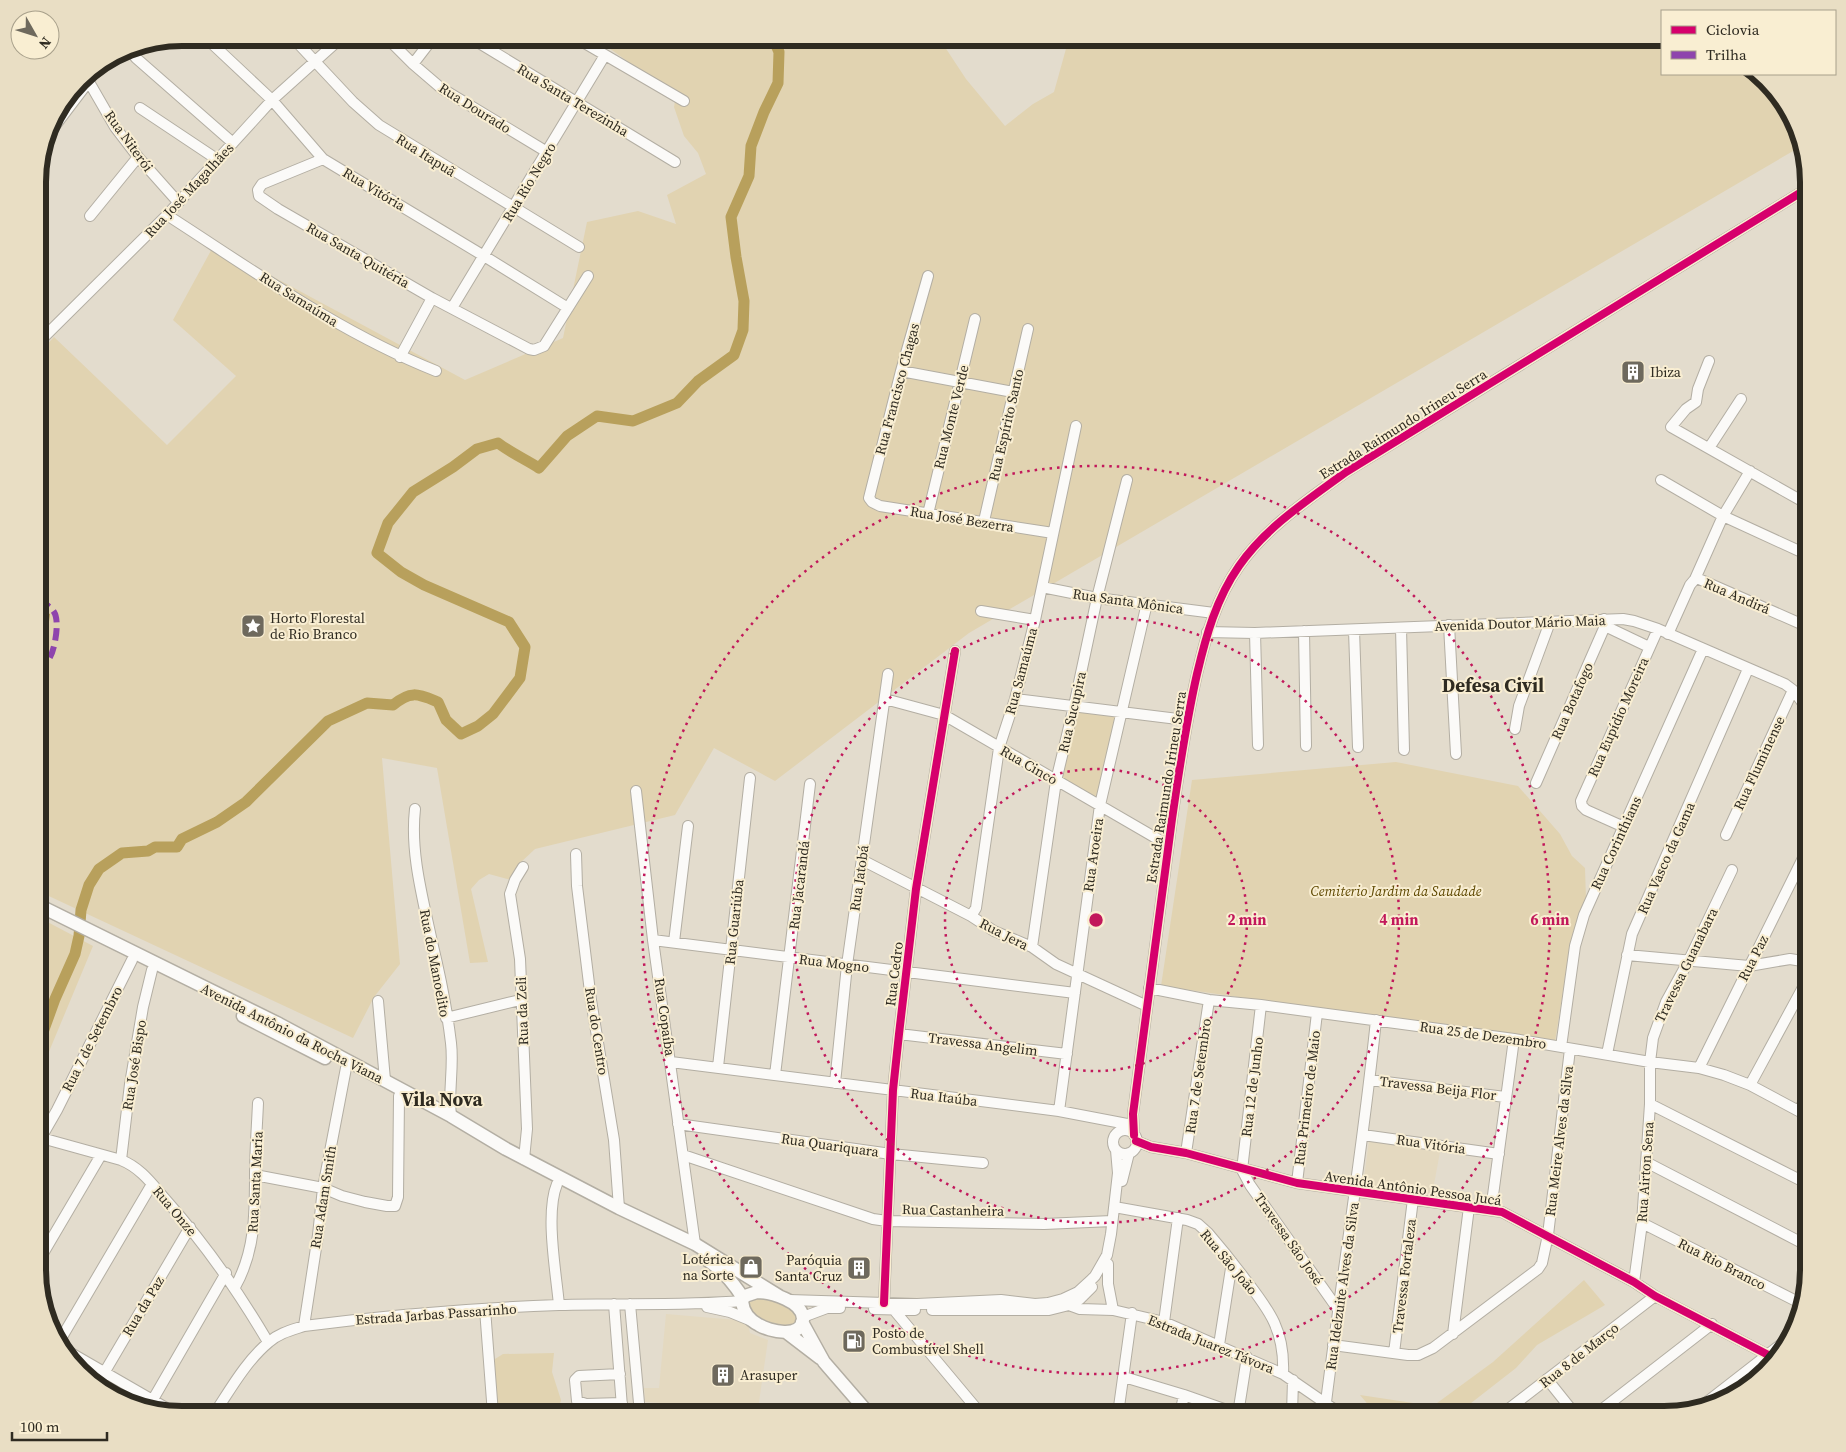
<svg xmlns="http://www.w3.org/2000/svg" width="1846" height="1452" font-family="'Source Serif 4',serif">
<style>
.built{fill:#e4d9c0}
.green{fill:#e1d3b1}
.water{fill:#b8a05c}
.lines{fill:none;stroke-linecap:round;stroke-linejoin:round}
.river{stroke:#b8a05c;stroke-width:11}
.minor-casing{stroke:#b3aea3;stroke-width:12}
.major-casing{stroke:#b3aea3;stroke-width:15}
.minor{stroke:#fbfaf8;stroke-width:10}
.major{stroke:#fbfaf8;stroke-width:12}
.quiet{stroke:#8e44ad;stroke-width:6;stroke-dasharray:12 6;stroke-linecap:butt}
.cycleway-casing{stroke:#f9eed2;stroke-width:11}
.cycleway{stroke:#d6006c;stroke-width:8}
.ring{fill:none;stroke:#c2185b;stroke-width:2.5;stroke-dasharray:2.5 5}
.labels{text-anchor:middle;stroke-width:4;stroke-linejoin:round;paint-order:stroke}
.street-label{font-size:14px;fill:#2f2b21;stroke:#f9eed2}
.poi-label{font-size:14px;fill:#2f2b21;stroke:#f9eed2;text-anchor:start}
.park-label{font-size:14px;font-style:italic;fill:#5e4800;stroke:#f9eed2}
.district-label{font-size:19px;font-weight:bold;fill:#2f2b21;stroke:#f9eed2}
.rim{fill:none;stroke:#2f2b21;stroke-width:6}
.centre{fill:#c2185b;stroke:#f9eed2;stroke-width:2.5}
.ring-label{font-size:15px;text-anchor:middle;font-weight:bold;fill:#c2185b;stroke:#f9eed2;stroke-width:4;stroke-linejoin:round;paint-order:stroke}
</style>
<rect width="100%" height="100%" fill="#e3dccd"/>
<path class="built" d="M 1369,1141 L 1440,1152 L 1432,1195 L 1363,1185 Z
M 666,1314 L 737,1320 L 748,1325 L 750,1333 L 768,1340 L 758,1409 L 645,1402 L 644,1388 L 659,1388 Z"/>
<path class="green" d="M 595,38 L 939,38 L 966,79 L 1005,126 L 1033,104 L 1054,92 L 1069,38 L 1662,38 L 1662,74 L 1759,74 L 1794,118 L 1800,147 L 969,633 L 775,781 L 714,748 L 675,815 L 535,849 L 519,864 L 511,880 L 489,874 L 479,880 L 471,889 L 488,962 L 470,963 L 437,768 L 382,758 L 400,964 L 374,997 L 353,1038 L 38,891 L 38,354 L 54,337 L 167,445 L 236,376 L 173,320 L 214,245 L 465,380 L 563,338 L 587,222 L 638,211 L 676,224 L 667,195 L 706,174 L 698,153 L 684,136 L 674,107 L 676,96 Z
M 1076,711 L 1118,717 L 1098,800 L 1060,778 Z
M 1396,762 L 1518,786 L 1560,834 L 1572,856 L 1585,868 L 1586,899 L 1572,935 L 1555,1042 L 1161,986 L 1192,780 Z
M 38,917 L 93,946 L 38,1078 Z
M 1584,1280 L 1605,1305 L 1537,1345 L 1516,1368 L 1457,1414 L 1376,1414 L 1360,1395 L 1433,1406 L 1493,1362 Z
M 749,1298 L 777,1299 L 796,1312 L 797,1322 L 786,1328 L 754,1318 L 746,1300 Z
M 554,1353 L 552,1372 L 561,1400 L 559,1408 L 553,1411 L 514,1413 L 501,1409 C 492,1396 491,1375 495,1359 L 503,1354 Z"/>
<path class="water" d="M 38,609 L 50,614 L 45,652 L 38,657 Z"/>
<g class="lines">
<path class="river" d="M 38,1046 L 55,999 L 75,954 L 79,936 L 81,910 L 89,885 L 99,869 L 122,853 L 148,851 L 155,847 L 177,847 L 182,839 L 217,822 L 246,802 L 328,721 L 367,703 L 393,705 C 411,690 418,694 438,702 L 446,720 L 461,734 L 478,726 L 493,714 L 520,678 L 525,647 L 509,622 L 424,585 L 401,572 L 377,553 L 388,523 L 413,492 L 453,467 L 477,449 L 498,443 C 511,453 525,459 539,468 L 567,436 L 597,416 L 633,421 L 677,403 L 698,381 L 734,355 L 743,330 L 744,301 L 736,257 L 731,217 L 749,176 L 751,146 L 764,112 L 778,83 L 779,52 L 773,38"/>
<g class="minor-casing">
<path id="minor" d="M 206,38 L 272,100 L 323,159 L 484,256 L 568,308
M 293,38 L 353,102 L 379,125 L 579,247
M 387,38 L 413,64 L 441,88 L 547,152
M 471,38 L 675,162
M 576,38 L 684,101
M 128,48 L 136,58 L 233,143
M 413,64 L 433,38
M 85,75 L 115,127 L 138,157 L 178,202
M 140,108 L 218,160
M 48,135 L 89,81
M 323,159 L 262,184 L 258,190 L 259,196 L 278,209 L 432,298 L 529,349 L 534,350 L 544,346 L 588,276
M 167,215 C 254,271 340,333 436,371
M 90,216 L 138,157
M 928,276 L 901,371 L 869,498 L 872,502 L 880,506 L 1053,533
M 452,308 L 605,55
M 38,343 L 167,215 L 272,100 L 341,38
M 400,357 L 432,298
M 1709,361 L 1698,389 L 1696,402 L 1686,409 L 1671,427 L 1802,501
M 901,371 L 1013,392
M 1709,448 L 1741,399
M 1661,480 L 1723,516 L 1808,555
M 928,514 L 975,319
M 984,521 L 1028,329
M 1695,579 L 1723,516 L 1750,471
M 1042,587 L 1097,598 L 1214,613
M 981,611 L 1035,620
M 1449,625 L 1456,754
M 1605,626 L 1649,647
M 1401,628 L 1404,750
M 1354,630 L 1358,747
M 1304,631 L 1306,746
M 1207,632 L 1255,633 L 1623,619 L 1634,621 L 1658,629 L 1785,684 L 1793,690 L 1808,710
M 1255,633 L 1258,745
M 1668,634 L 1690,585 L 1695,579 L 1699,579 L 1808,627
M 885,699 L 944,715 L 1168,845
M 1015,699 L 1186,720
M 1515,729 L 1519,706 L 1550,622
M 1536,783 L 1605,626 L 1604,619
M 636,791 L 653,940 L 695,1244
M 415,809 C 410,853 423,899 432,942 C 440,975 447,1009 451,1043 C 454,1067 448,1092 451,1116
M 1624,827 L 1586,810 L 1582,806 L 1581,801 L 1658,629
M 1726,835 L 1793,690
M 576,854 L 577,886 L 591,1000 L 614,1140 L 619,1208
M 862,860 L 971,916 L 994,931 L 1032,947 L 1056,964 L 1147,1006
M 523,867 L 515,880 L 510,894 L 520,959 L 527,1129 L 524,1159
M 971,916 L 976,908 L 999,748 L 1015,699 L 1035,620 L 1076,426
M 653,940 L 1075,993
M 674,942 L 688,826
M 1032,947 L 1056,781 L 1074,706 L 1097,598 L 1127,480
M 1627,955 L 1749,966 L 1790,959 L 1808,962
M 1149,988 L 1209,1000 L 1261,1005 L 1514,1039 L 1650,1062 L 1699,1068 L 1724,1075 L 1750,1085 L 1808,1116
M 378,1001 L 385,1080
M 1261,1005 L 1242,1170 L 1250,1185 L 1337,1308
M 446,1018 L 520,1000
M 899,1034 L 1067,1054
M 1561,1047 L 1575,946 L 1584,915 L 1703,649
M 1607,1054 L 1632,934 L 1748,669
M 671,1062 L 1059,1111 L 1127,1124
M 718,1067 L 750,778
M 1699,1068 L 1808,848
M 775,1075 L 810,784
M 1370,1080 L 1505,1097
M 835,1083 L 847,965 L 888,674
M 1750,1085 L 1808,978
M 1650,1104 L 1808,1184
M 1059,1111 L 1100,805 L 1147,603
M 1799,1111 L 1808,1093
M 678,1124 L 891,1154 L 983,1163
M1113 1142a12 12 0 1 1 24 0a12 12 0 1 1-24 0Z
M 1134,1135 L 1133,1114 C 1146,1016 1158,918 1172,819 C 1179,770 1186,722 1197,674 C 1206,636 1216,599 1239,566 C 1266,527 1308,500 1346,472 L 1808,188
M 1363,1135 L 1499,1154
M 38,1137 L 121,1160 C 141,1168 152,1184 166,1200 C 206,1245 238,1291 268,1342
M 1136,1141 L 1151,1147 L 1186,1153 L 1297,1183 L 1502,1212 L 1634,1282 L 1655,1296 L 1776,1359
M 38,1143 L 57,1110 L 132,960
M 1186,1153 L 1209,1000
M 683,1155 L 873,1219 L 887,1221 L 1044,1224 L 1112,1221
M 121,1160 L 130,1084 L 143,1007 L 152,970
M 1646,1162 L 1808,1246
M 255,1175 L 323,1188 L 342,1196 L 365,1202 L 387,1206 L 395,1206 L 398,1197 L 399,1096
M 1122,1181 L 1129,1153
M 1297,1183 L 1317,1013
M 557,1184 C 545,1213 556,1272 559,1305
M 1120,1208 L 1187,1220 L 1198,1224 L 1208,1233 C 1221,1248 1233,1263 1245,1279 C 1270,1311 1285,1331 1283,1374
M 1491,1210 L 1514,1039
M 1642,1223 L 1802,1304
M 38,1262 L 101,1155
M 1108,1264 L 1108,1284 L 1113,1310
M 1634,1282 L 1642,1223 L 1650,1104 L 1650,1062 L 1653,1038 L 1666,1002 L 1689,960 L 1732,870
M 235,1287 C 255,1252 255,1214 255,1176 C 255,1151 257,1127 258,1103
M 789,1300 L 917,1304 L 1001,1300 L 1035,1304 L 1048,1303 L 1063,1299 L 1078,1292 L 1090,1281 L 1095,1276 L 1107,1255 L 1111,1234 L 1118,1173 L 1116,1150
M 884,1303 L 893,1090 L 899,1034 L 916,889 L 955,651
M 614,1304 L 622,1407
M 630,1304 L 640,1414
M 1069,1305 L 1080,1309 L 1113,1310 L 1164,1322 L 1283,1374 L 1341,1414
M 707,1307 L 730,1312 L 752,1321
M 485,1309 L 493,1414
M 874,1309 L 915,1310
M 894,1310 L 981,1414
M 932,1310 L 1049,1310 L 1069,1305 L 1080,1299 L 1092,1287
M 803,1317 L 827,1308 L 840,1308
M 1164,1322 L 1178,1218
M 304,1326 L 318,1235 L 323,1188 L 346,1068
M 1453,1334 L 1469,1207
M 59,1342 L 152,1184
M 1219,1345 L 1232,1262
M 1333,1345 L 1408,1355 L 1418,1355 L 1433,1348 L 1538,1269 L 1542,1263 L 1548,1235 L 1570,1049
M 64,1349 L 175,1413
M 1394,1353 L 1413,1199
M 620,1374 L 579,1376 L 575,1380 L 577,1401 L 586,1404 L 622,1403
M 1124,1377 L 1184,1395 L 1238,1414
M 1547,1379 L 1575,1414
M 97,1385 L 190,1227
M 1326,1402 C 1342,1275 1363,1148 1376,1020
M 1703,1405 L 1789,1338
M 148,1408 L 226,1273
M 214,1414 C 230,1390 246,1361 269,1342 C 279,1333 292,1330 304,1326 C 389,1315 474,1308 559,1305 C 620,1303 681,1306 742,1301
M 1118,1414 L 1132,1313
M 1180,1414 L 1184,1395
M 1238,1414 L 1247,1357
M 1292,1414 L 1293,1380
M 1502,1414 L 1655,1296
M 1596,1414 L 1712,1324"/>
</g>
<g class="major-casing">
<path id="major" d="M 38,905 L 279,1024 L 451,1116 L 506,1149 L 619,1208 L 695,1244 L 779,1296
M 243,1016 L 325,1058
M 707,1260 C 723,1270 733,1282 743,1298
M 757,1292 C 770,1292 804,1301 803,1320 C 801,1339 769,1331 759,1325 C 749,1320 743,1312 742,1301 L 745,1296 Z
M 802,1322 L 824,1362 L 869,1414
M 786,1332 L 820,1358"/>
</g>
<use href="#minor" class="minor"/>
<use href="#major" class="major"/>
<path class="quiet" d="M 38,671 C 42,667 46,663 49,659 C 55,650 60,621 54,612 C 50,606 44,603 38,600"/>
<g class="cycleway-casing">
<path id="cycleway" d="M 1134,1135 L 1133,1114 C 1146,1016 1158,918 1172,819 C 1179,770 1186,722 1197,674 C 1206,636 1216,599 1239,566 C 1266,527 1308,500 1346,472 L 1808,188
M 1136,1141 L 1151,1147 L 1186,1153 L 1297,1183 L 1502,1212 L 1634,1282 L 1655,1296 L 1776,1359
M 884,1303 L 893,1090 L 899,1034 L 916,889 L 955,651"/>
</g>
<use href="#cycleway" class="cycleway"/>
</g>
<g class="ring">
<circle cx="1096" cy="920" r="151"/>
<circle cx="1096" cy="920" r="303"/>
<circle cx="1096" cy="920" r="454"/>
</g>
<defs>
<g id="building-square" transform="scale(1.25)"><rect x="-9" y="-9" width="18" height="18" rx="4" fill="#6e695d" stroke="#f9eed2"/><path d="M-4-6H4V6H1V3H-1V6H-4ZM-2.5-4.3h1.7v1.8h-1.7ZM.8-4.3h1.7v1.8H.8ZM-2.5-1h1.7V.8h-1.7ZM.8-1h1.7V.8H.8Z" fill="#fff"/></g>
<g id="sight-square" transform="scale(1.25)"><rect x="-9" y="-9" width="18" height="18" rx="4" fill="#6e695d" stroke="#f9eed2"/><path d="M0-6L1.8-2.2L6-1.7L2.9 1.2L3.7 5.4L0 3.3L-3.7 5.4L-2.9 1.2L-6-1.7L-1.8-2.2Z" fill="#fff"/></g>
<g id="shop-square" transform="scale(1.25)"><rect x="-9" y="-9" width="18" height="18" rx="4" fill="#6e695d" stroke="#f9eed2"/><path d="M-5-2.5h2.3a2.7 3.5 0 0 1 5.4 0H5L5.5 6h-11ZM-1.5-2.5h3a1.5 2.3 0 0 0-3 0Z" fill="#fff"/></g>
<g id="fuel-square" transform="scale(1.25)"><rect x="-9" y="-9" width="18" height="18" rx="4" fill="#6e695d" stroke="#f9eed2"/><path d="M-5.5-6h7V0h2V4h1.3V-2.5L3-4.5l.8-.8L6-3V5H2.5V1h-1V6h-7ZM-4.2-4.7v3.2H.2V-4.7Z" fill="#fff"/></g>
</defs>
<g fill-rule="evenodd">
<use href="#building-square" x="1633" y="372"/>
<use href="#sight-square" x="253" y="626"/>
<use href="#shop-square" x="751" y="1267"/>
<use href="#building-square" x="859" y="1268"/>
<use href="#fuel-square" x="854" y="1341"/>
<use href="#building-square" x="723" y="1375"/>
</g>
<g class="labels">
<g class="street-label">
<text transform="translate(573 100) rotate(31)" y="5">Rua Santa Terezinha</text>
<text transform="translate(475 108) rotate(32)" y="5">Rua Dourado</text>
<text transform="translate(129 141) rotate(54)" y="5">Rua Niterói</text>
<text transform="translate(426 155) rotate(32)" y="5">Rua Itapuã</text>
<text transform="translate(529 182) rotate(-59)" y="5">Rua Rio Negro</text>
<text transform="translate(374 189) rotate(31)" y="5">Rua Vitória</text>
<text transform="translate(189 190) rotate(-47)" y="5">Rua José Magalhães</text>
<text transform="translate(358 255) rotate(30)" y="5">Rua Santa Quitéria</text>
<text transform="translate(299 299) rotate(32)" y="5">Rua Samaúma</text>
<text transform="translate(897 389) rotate(-75)" y="5">Rua Francisco Chagas</text>
<text transform="translate(951 417) rotate(-76)" y="5">Rua Monte Verde</text>
<text transform="translate(1403 424) rotate(-32)" y="5">Estrada Raimundo Irineu Serra</text>
<text transform="translate(1006 425) rotate(-77)" y="5">Rua Espírito Santo</text>
<text transform="translate(962 519) rotate(9)" y="5">Rua José Bezerra</text>
<text transform="translate(1737 596) rotate(23)" y="5">Rua Andirá</text>
<text transform="translate(1128 601) rotate(8)" y="5">Rua Santa Mônica</text>
<text transform="translate(1520 623) rotate(-2)" y="5">Avenida Doutor Mário Maia</text>
<text transform="translate(1021 671) rotate(-75)" y="5">Rua Samaúma</text>
<text transform="translate(1572 701) rotate(-66)" y="5">Rua Botafogo</text>
<text transform="translate(1072 712) rotate(-77)" y="5">Rua Sucupira</text>
<text transform="translate(1618 717) rotate(-66)" y="5">Rua Eupídio Moreira</text>
<text transform="translate(1759 763) rotate(-65)" y="5">Rua Fluminense</text>
<text transform="translate(1029 765) rotate(30)" y="5">Rua Cinco</text>
<text transform="translate(1166 787) rotate(-81)" y="5">Estrada Raimundo Irineu Serra</text>
<text transform="translate(1616 843) rotate(-65)" y="5">Rua Corinthians</text>
<text transform="translate(1093 855) rotate(-82)" y="5">Rua Aroeira</text>
<text transform="translate(1666 858) rotate(-66)" y="5">Rua Vasco da Gama</text>
<text transform="translate(859 878) rotate(-82)" y="5">Rua Jatobá</text>
<text transform="translate(799 885) rotate(-83)" y="5">Rua Jacarandá</text>
<text transform="translate(734 922) rotate(-84)" y="5">Rua Guariúba</text>
<text transform="translate(1004 934) rotate(27)" y="5">Rua Jera</text>
<text transform="translate(1753 958) rotate(-63)" y="5">Rua Paz</text>
<text transform="translate(435 963) rotate(79)" y="5">Rua do Manoelito</text>
<text transform="translate(834 963) rotate(7)" y="5">Rua Mogno</text>
<text transform="translate(1686 965) rotate(-64)" y="5">Travessa Guanabara</text>
<text transform="translate(894 974) rotate(-83)" y="5">Rua Cedro</text>
<text transform="translate(522 1011) rotate(-92)" y="5">Rua da Zeli</text>
<text transform="translate(665 1017) rotate(82)" y="5">Rua Copaíba</text>
<text transform="translate(597 1031) rotate(81)" y="5">Rua do Centro</text>
<text transform="translate(292 1033) rotate(27)" y="5">Avenida Antônio da Rocha Viana</text>
<text transform="translate(1483 1035) rotate(8)" y="5">Rua 25 de Dezembro</text>
<text transform="translate(92 1039) rotate(-63)" y="5">Rua 7 de Setembro</text>
<text transform="translate(983 1044) rotate(7)" y="5">Travessa Angelim</text>
<text transform="translate(134 1065) rotate(-81)" y="5">Rua José Bispo</text>
<text transform="translate(1198 1076) rotate(-82)" y="5">Rua 7 de Setembro</text>
<text transform="translate(1252 1087) rotate(-83)" y="5">Rua 12 de Junho</text>
<text transform="translate(1438 1088) rotate(7)" y="5">Travessa Beija Flor</text>
<text transform="translate(944 1097) rotate(7)" y="5">Rua Itaúba</text>
<text transform="translate(1307 1098) rotate(-83)" y="5">Rua Primeiro de Maio</text>
<text transform="translate(1559 1141) rotate(-83)" y="5">Rua Meire Alves da Silva</text>
<text transform="translate(1431 1144) rotate(8)" y="5">Rua Vitória</text>
<text transform="translate(830 1145) rotate(8)" y="5">Rua Quariquara</text>
<text transform="translate(1645 1172) rotate(-86)" y="5">Rua Airton Sena</text>
<text transform="translate(255 1182) rotate(-87)" y="5">Rua Santa Maria</text>
<text transform="translate(1413 1188) rotate(8)" y="5">Avenida Antônio Pessoa Jucá</text>
<text transform="translate(323 1197) rotate(-81)" y="5">Rua Adam Smith</text>
<text transform="translate(953 1210) rotate(1)" y="5">Rua Castanheira</text>
<text transform="translate(175 1211) rotate(50)" y="5">Rua Onze</text>
<text transform="translate(1289 1239) rotate(55)" y="5">Travessa São José</text>
<text transform="translate(1229 1262) rotate(50)" y="5">Rua São João</text>
<text transform="translate(1722 1264) rotate(27)" y="5">Rua Rio Branco</text>
<text transform="translate(1404 1276) rotate(-83)" y="5">Travessa Fortaleza</text>
<text transform="translate(1342 1286) rotate(-82)" y="5">Rua Idelzuite Alves da Silva</text>
<text transform="translate(143 1306) rotate(-59)" y="5">Rua da Paz</text>
<text transform="translate(436 1314) rotate(-4)" y="5">Estrada Jarbas Passarinho</text>
<text transform="translate(1211 1344) rotate(22)" y="5">Estrada Juarez Távora</text>
<text transform="translate(1579 1355) rotate(-38)" y="5">Rua 8 de Março</text>
</g>
<g class="poi-label">
<text x="1650" y="377">Ibiza</text>
<text x="270" y="623">Horto Florestal<tspan x="270" dy="16">de Rio Branco</tspan></text>
<text x="734" y="1264" text-anchor="end">Lotérica<tspan x="734" dy="16">na Sorte</tspan></text>
<text x="842" y="1265" text-anchor="end">Paróquia<tspan x="842" dy="16">Santa Cruz</tspan></text>
<text x="872" y="1338">Posto de<tspan x="872" dy="16">Combustível Shell</tspan></text>
<text x="740" y="1380">Arasuper</text>
</g>
<g class="park-label">
<text x="1396" y="896">Cemiterio Jardim da Saudade</text>
</g>
<g class="district-label">
<text x="1493" y="692">Defesa Civil</text>
<text x="442" y="1106">Vila Nova</text>
</g>
</g>
<path d="M0 0H1846V1452H0ZM182 46H1664A136 136 0 0 1 1800 182V1270A136 136 0 0 1 1664 1406H182A136 136 0 0 1 46 1270V182A136 136 0 0 1 182 46Z" fill="#e9dec4" fill-rule="evenodd"/>
<path class="rim" d="M182 46H1664A136 136 0 0 1 1800 182V1270A136 136 0 0 1 1664 1406H182A136 136 0 0 1 46 1270V182A136 136 0 0 1 182 46Z"/>
<circle cx="1096" cy="920" r="8" class="centre"/>
<g class="ring-label">
<text x="1247" y="925">2 min</text>
<text x="1399" y="925">4 min</text>
<text x="1550" y="925">6 min</text>
</g>
<rect x="1661" y="10" width="175" height="65" fill="#f9eed2" stroke="#a8a08b"/>
<rect x="1671" y="26" width="25" height="8" fill="#d6006c" stroke="#a8a08b"/>
<text x="1706" y="35" font-size="15" fill="#2f2b21">Ciclovia</text>
<rect x="1671" y="51" width="25" height="8" fill="#8e44ad" stroke="#a8a08b"/>
<text x="1706" y="60" font-size="15" fill="#2f2b21">Trilha</text>
<g transform="translate(35 35) rotate(129)"><circle r="24" fill="#f9eed2" stroke="#a8a08b"/>
<path d="M0-4L9 19L0 12L-9 19Z" fill="#6e695d"/>
<text y="-8" font-size="14" font-weight="bold" text-anchor="middle" fill="#2f2b21">N</text>
</g>
<path d="M12 1432v8h95v-8" fill="none" stroke="#2f2b21" stroke-width="2.5"/>
<text x="20" y="1432" font-size="15" fill="#2f2b21" stroke="#f9eed2" stroke-width="4" paint-order="stroke">100 m</text>
</svg>
